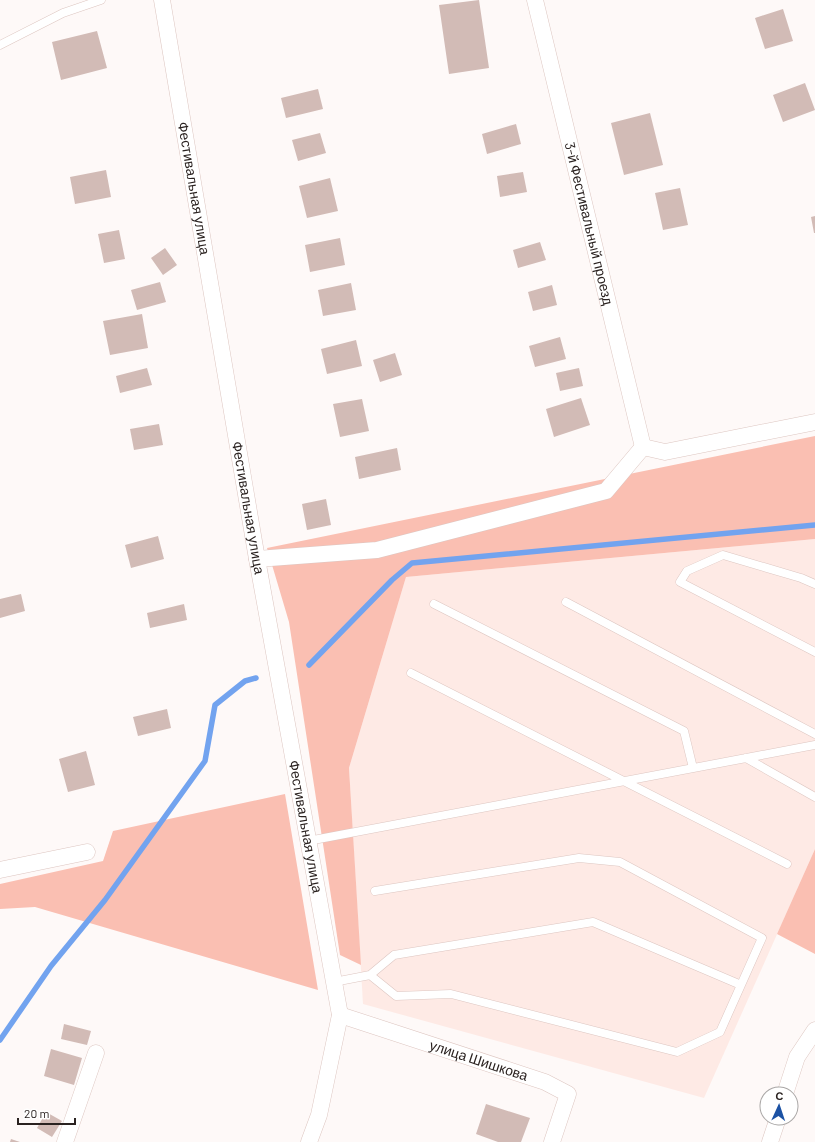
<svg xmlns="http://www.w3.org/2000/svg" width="815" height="1142" font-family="Barlow,sans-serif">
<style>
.built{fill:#feeae5}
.green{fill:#fabfb2}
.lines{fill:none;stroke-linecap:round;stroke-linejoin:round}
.stream{stroke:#72a3ef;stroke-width:5.5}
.building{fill:#d2bbb6}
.lane-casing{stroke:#ddc6c1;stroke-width:9}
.street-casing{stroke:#ddc6c1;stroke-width:17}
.lane{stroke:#fff;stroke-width:8}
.street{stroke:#fff;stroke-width:16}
.labels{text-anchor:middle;stroke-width:3;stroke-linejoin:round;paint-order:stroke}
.street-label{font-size:14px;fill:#2a2220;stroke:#fff}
</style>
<rect width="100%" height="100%" fill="#fef9f8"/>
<path class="built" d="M 815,539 L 815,849 L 704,1098 L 363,1004 L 349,768 L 406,577 Z"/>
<path class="green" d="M 815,436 L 815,539 L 406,577 L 349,768 L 361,965 L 340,955 L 289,622 L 267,548 Z
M 285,794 L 318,990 L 35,907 L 0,909 L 0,884 L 103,861 L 113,831 Z
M 815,849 L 815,954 L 777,934 Z"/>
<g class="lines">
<path class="stream" d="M 309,665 L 392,580 L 412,563 L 815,525
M 0,1040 L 51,966 L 105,900 L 205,761 L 215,705 L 245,681 L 256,678"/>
</g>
<path class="building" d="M 479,0 L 489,68 L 449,74 L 439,5 Z
M 783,9 L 793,41 L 765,49 L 755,18 Z
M 97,31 L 107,68 L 61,80 L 52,42 Z
M 805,83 L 815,110 L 783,122 L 773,95 Z
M 318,89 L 323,109 L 286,118 L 281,98 Z
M 650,113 L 663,165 L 624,175 L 611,123 Z
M 516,124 L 521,144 L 487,154 L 482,134 Z
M 320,133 L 326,153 L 298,161 L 292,140 Z
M 106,170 L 111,197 L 75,204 L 70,177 Z
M 523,172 L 527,192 L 500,197 L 497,176 Z
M 330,178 L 338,211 L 307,218 L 299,186 Z
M 680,188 L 688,225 L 663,230 L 655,193 Z
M 815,216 L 815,233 L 814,233 L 811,217 Z
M 119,230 L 125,259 L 104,263 L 98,234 Z
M 340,238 L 345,265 L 310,272 L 305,245 Z
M 540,242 L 546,260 L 518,268 L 513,250 Z
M 165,248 L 177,265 L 163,275 L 151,258 Z
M 160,282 L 166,302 L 137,310 L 131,290 Z
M 351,283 L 356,310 L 323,316 L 318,290 Z
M 552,285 L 557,305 L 533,311 L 528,292 Z
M 142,314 L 148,348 L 110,355 L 103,321 Z
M 560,337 L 566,359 L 535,367 L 529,346 Z
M 356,340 L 362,366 L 327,374 L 321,349 Z
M 395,353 L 402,375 L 380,382 L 373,360 Z
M 147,368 L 152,385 L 120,393 L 116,376 Z
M 579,368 L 583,386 L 560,391 L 556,373 Z
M 581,398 L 590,425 L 554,437 L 546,409 Z
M 362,399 L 369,431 L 340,437 L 333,404 Z
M 159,424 L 163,445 L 134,450 L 130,429 Z
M 397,448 L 401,470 L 359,479 L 355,457 Z
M 326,499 L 331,525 L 307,530 L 302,504 Z
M 158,536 L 164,559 L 131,568 L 125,545 Z
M 21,594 L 25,611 L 0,618 L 0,599 Z
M 184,604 L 187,620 L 150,628 L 147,613 Z
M 167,709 L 171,728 L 138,736 L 133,717 Z
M 86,751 L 95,785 L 68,792 L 59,759 Z
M 64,1024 L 91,1031 L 87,1045 L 61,1039 Z
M 51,1049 L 82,1058 L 74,1085 L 44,1076 Z
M 486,1104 L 530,1118 L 521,1142 L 498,1142 L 476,1134 Z
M 46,1112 L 62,1121 L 52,1137 L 37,1128 Z
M 11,1139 L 20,1142 L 10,1142 Z"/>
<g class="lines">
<g class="lane-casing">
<path id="lane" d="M 0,45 L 63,13 L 101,0
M 815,584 L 801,578 L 723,555 L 687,571 L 680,582 L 815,652
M 566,602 L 815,734
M 434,604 L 684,731 L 693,768
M 411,673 L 787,864
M 746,758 L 815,797
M 308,841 L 815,745
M 370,975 L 394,955 L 593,922 L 741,985
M 334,982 L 370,975 L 396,996 L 451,994 L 677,1052 L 720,1032 L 762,938 L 620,862 L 579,858 L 375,891"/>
</g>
<g class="street-casing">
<g id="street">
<path id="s1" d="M 162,0 L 257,559 L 340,1015 L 319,1115 L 309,1142"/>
<path id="s2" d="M 535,0 L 643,447"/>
<path d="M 643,447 L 665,452 L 815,422"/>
<path d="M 257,559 L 377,550 L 606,491 L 643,447"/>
<path d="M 0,870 L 87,852"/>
<path id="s3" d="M 340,1015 L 545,1082 L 568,1094 L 552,1142"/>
<path d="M 785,1094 L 797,1057 L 815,1030"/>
<path d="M 65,1142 L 96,1053"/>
<path d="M 770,1142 L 778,1118"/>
</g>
</g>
<use href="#lane" class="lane"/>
<use href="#street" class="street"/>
</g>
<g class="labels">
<g class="street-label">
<text dy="5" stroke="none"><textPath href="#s1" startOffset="191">Фестивальная улица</textPath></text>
<text dy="5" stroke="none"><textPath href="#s2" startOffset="230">3-й Фестивальный проезд</textPath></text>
<text dy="5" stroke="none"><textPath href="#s1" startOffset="515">Фестивальная улица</textPath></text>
<text dy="5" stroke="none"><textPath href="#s1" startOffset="839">Фестивальная улица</textPath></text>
<text dy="5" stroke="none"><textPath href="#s3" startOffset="146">улица Шишкова</textPath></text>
</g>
</g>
<g transform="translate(779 1106) rotate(3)"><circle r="19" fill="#ffffff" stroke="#aaa7a6"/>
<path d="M0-3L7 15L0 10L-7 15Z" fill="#1c52a4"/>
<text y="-6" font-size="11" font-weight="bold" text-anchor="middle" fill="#2a2220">С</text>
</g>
<path d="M18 1118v6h57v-6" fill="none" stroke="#2a2220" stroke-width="2"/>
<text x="24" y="1118" font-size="12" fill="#2a2220" stroke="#ffffff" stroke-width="3" paint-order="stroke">20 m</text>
</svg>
